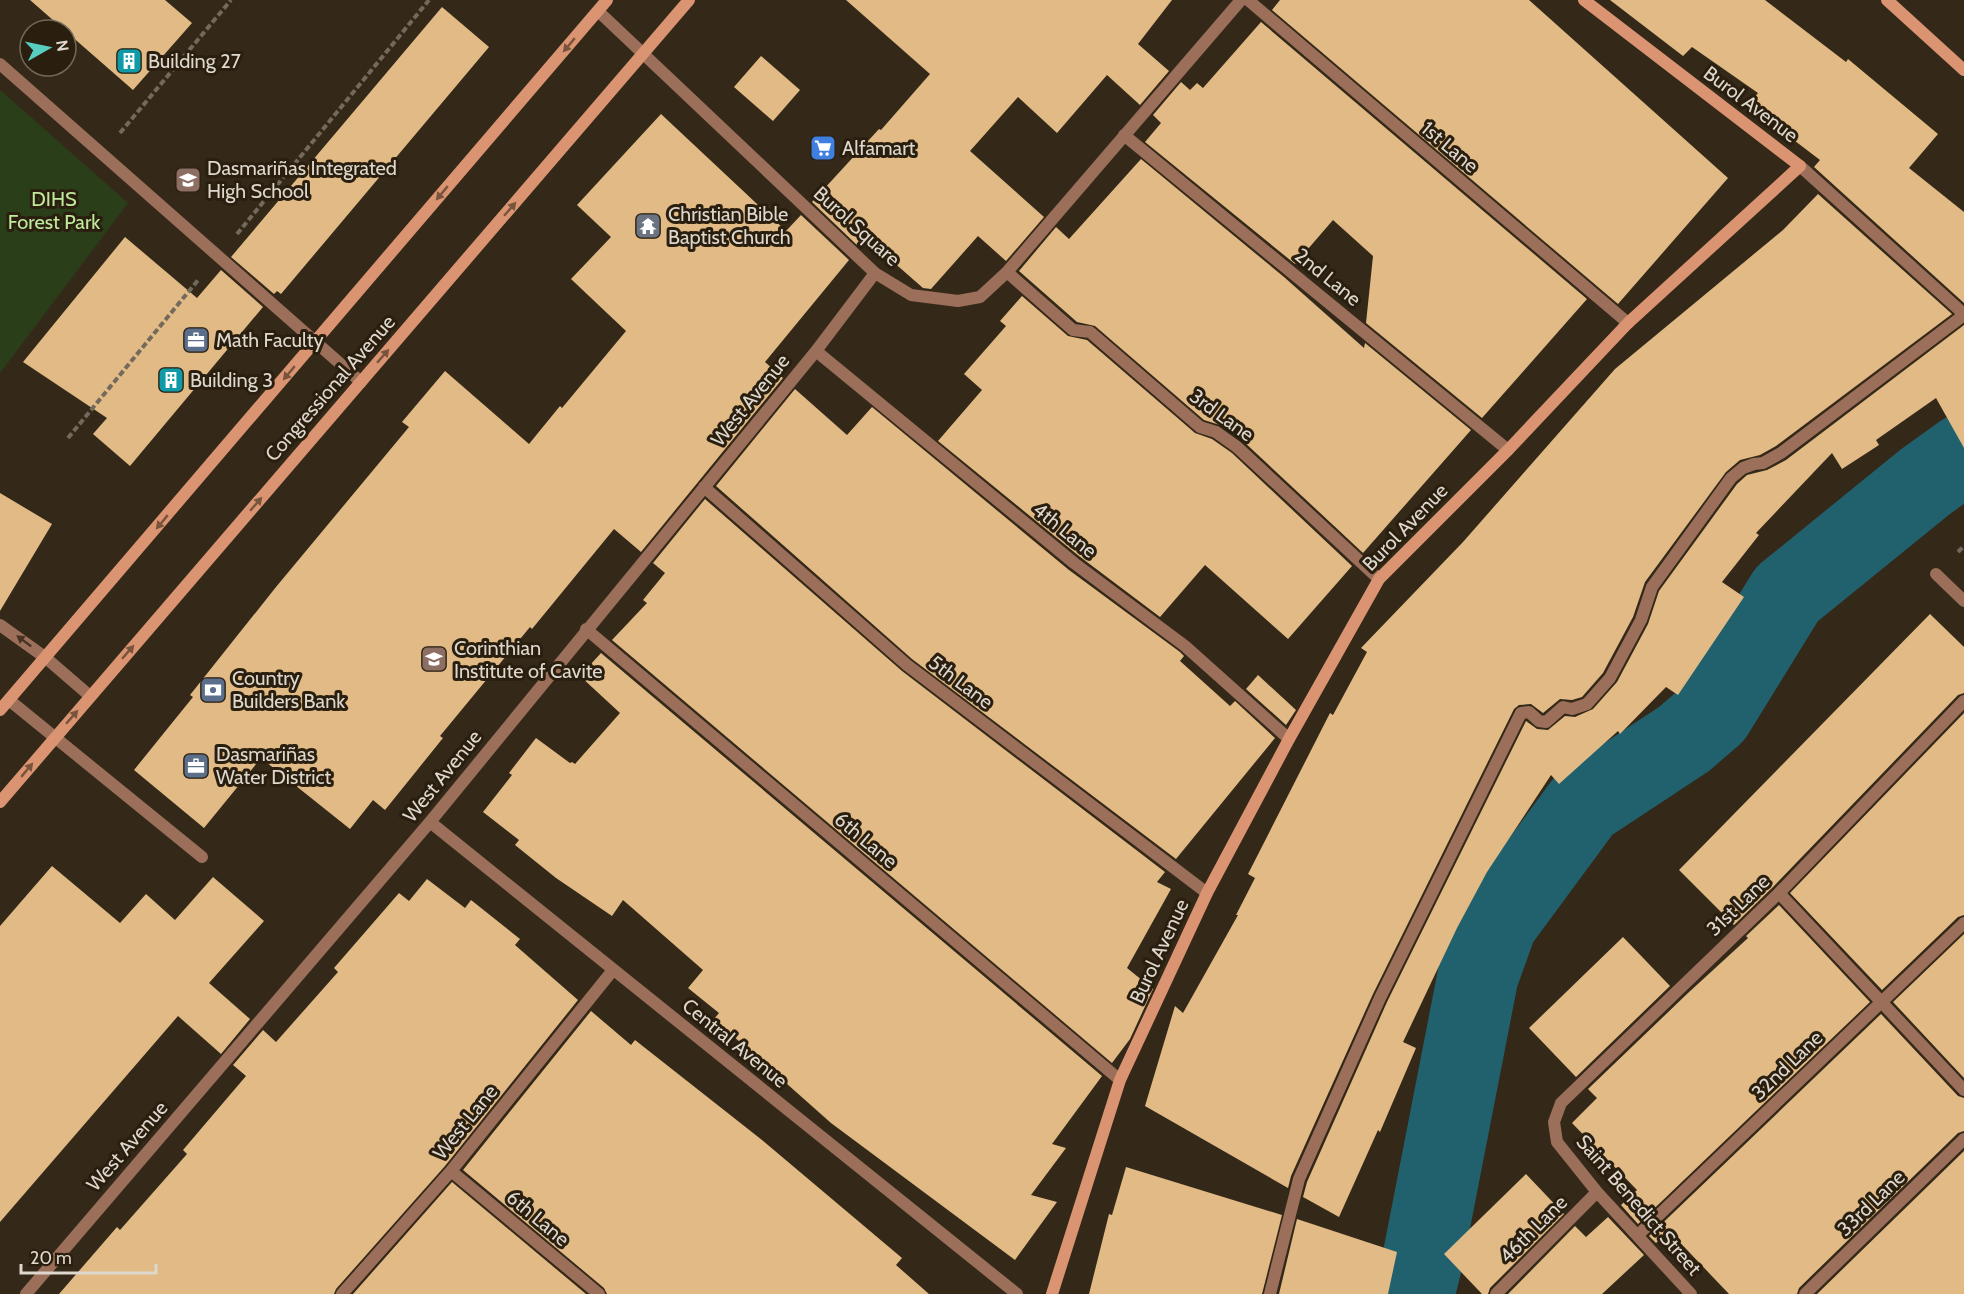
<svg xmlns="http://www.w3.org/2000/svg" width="1964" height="1294" font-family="Cabin,sans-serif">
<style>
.green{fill:#2b3e1a}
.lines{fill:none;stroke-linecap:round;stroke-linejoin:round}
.river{stroke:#21616d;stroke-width:81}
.building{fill:#e1ba85}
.path{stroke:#746a5c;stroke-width:4;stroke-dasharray:6 3;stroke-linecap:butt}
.lane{stroke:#9b6f59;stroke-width:12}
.street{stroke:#9b6f59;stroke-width:12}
.secondary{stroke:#da9472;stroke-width:12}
.oneway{fill:#79543c}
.oneway2{fill:#463322}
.labels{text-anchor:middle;stroke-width:6;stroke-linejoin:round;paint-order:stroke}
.poi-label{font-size:20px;fill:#ded7cd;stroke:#2a1f0f;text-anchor:start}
.street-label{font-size:20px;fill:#ded7cd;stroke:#2a1f0f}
.park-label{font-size:20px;fill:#bfea9b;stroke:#2a1f0f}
</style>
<rect width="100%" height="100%" fill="#342919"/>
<path class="green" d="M 0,90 L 128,203 L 0,373 Z"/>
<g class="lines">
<path class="river" d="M 1414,1294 L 1423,1258 L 1478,976 L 1497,923 L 1584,805 L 1684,739 L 1713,714 L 1787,594 L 1925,482 L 1964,454"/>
</g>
<path class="building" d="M 30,0 L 165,0 L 192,23 L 133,90 Z
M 846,0 L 1172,0 L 1138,44 L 1169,71 L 1140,105 L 1107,75 L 1057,133 L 1018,97 L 970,151 L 1044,217 L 1006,261 L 978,236 L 931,289 L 923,288 L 883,253 L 879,258 L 862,243 L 859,247 L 812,202 L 879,129 L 881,130 L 930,74 Z
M 1280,0 L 1529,0 L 1728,178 L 1618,304 L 1272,10 Z
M 1610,0 L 1765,0 L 1846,62 L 1848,59 L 1938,134 L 1909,168 L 1964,212 L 1964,303 L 1814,167 L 1820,160 L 1748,105 L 1758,93 L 1692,47 L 1683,56 Z
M 442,7 L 489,47 L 281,294 L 277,291 L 274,294 L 231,257 Z
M 1261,22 L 1587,299 L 1482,418 L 1366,323 L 1373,256 L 1333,220 L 1295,264 L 1145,142 L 1161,123 L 1153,115 L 1181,82 L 1190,90 L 1197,83 L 1203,88 Z
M 761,56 L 800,90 L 773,121 L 734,87 Z
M 661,114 L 786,231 L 801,215 L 849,260 L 765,362 L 783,378 L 641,552 L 614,529 L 532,629 L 530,627 L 440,736 L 443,738 L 385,810 L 373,800 L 350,829 L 261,758 L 204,828 L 134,770 L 193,697 L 190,695 L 276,587 L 409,427 L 402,422 L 445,371 L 529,444 L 560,406 L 562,408 L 626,331 L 571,279 L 611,237 L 577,205 Z
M 1141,159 L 1284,277 L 1364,348 L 1365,343 L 1471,430 L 1363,553 L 1242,440 L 1220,425 L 1204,420 L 1095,326 L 1077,322 L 1019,271 L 1056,227 L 1069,239 Z
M 1818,194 L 1952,314 L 1776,446 L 1760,455 L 1740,460 L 1726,472 L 1645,582 L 1633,617 L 1603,673 L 1582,697 L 1572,700 L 1560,699 L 1543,713 L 1531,704 L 1519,705 L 1514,709 L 1373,994 L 1291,1176 L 1288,1188 L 1145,1106 L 1175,1006 L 1183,1013 L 1238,915 L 1236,915 L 1255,878 L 1248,874 L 1330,713 L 1333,715 L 1367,652 L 1361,648 L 1463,542 L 1615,369 L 1783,230 Z
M 125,237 L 197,298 L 221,270 L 263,307 L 130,466 L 93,434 L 107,418 L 23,362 Z
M 1022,296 L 1068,336 L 1087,340 L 1195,433 L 1212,439 L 1232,453 L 1352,566 L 1288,639 L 1205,565 L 1160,617 L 1079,556 L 938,441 L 982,390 L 964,374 L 1006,326 L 1000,321 Z
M 1964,325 L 1964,448 L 1936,398 L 1876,440 L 1879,445 L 1842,469 L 1832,453 L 1756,533 L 1759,535 L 1722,582 L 1744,597 L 1678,695 L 1666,687 L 1620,734 L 1618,731 L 1559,784 L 1551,775 L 1487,872 L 1457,928 L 1403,1042 L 1416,1048 L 1380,1132 L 1378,1130 L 1339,1217 L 1303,1197 L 1307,1182 L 1387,1002 L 1526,721 L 1537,729 L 1548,730 L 1565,716 L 1575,717 L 1593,709 L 1617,682 L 1648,624 L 1659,591 L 1737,484 L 1747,475 L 1767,470 L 1786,460 Z
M 795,389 L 847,435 L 872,407 L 1069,570 L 1180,652 L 1184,656 L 1180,661 L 1230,706 L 1235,701 L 1275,738 L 1176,859 L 912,659 L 716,486 Z
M 0,493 L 52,524 L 0,611 Z
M 705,499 L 902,671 L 1165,872 L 1157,882 L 1171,889 L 1127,968 L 1153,989 L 1130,1039 L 1112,1063 L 612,640 L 647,603 L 643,600 L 665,573 L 653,563 Z
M 1930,614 L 1964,647 L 1964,693 L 1958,695 L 1773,887 L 1734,925 L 1679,870 Z
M 601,653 L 1102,1076 L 1052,1144 L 1066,1148 L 1031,1195 L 1057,1202 L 1015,1260 L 831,1123 L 714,1019 L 719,1013 L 688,988 L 703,970 L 623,900 L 612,916 L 556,878 L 515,845 L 519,840 L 483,812 L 512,775 L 509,773 L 536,738 L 570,763 L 572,762 L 575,764 L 620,713 L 580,676 Z
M 1258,675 L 1296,710 L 1286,725 L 1246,689 Z
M 1964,713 L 1964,915 L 1958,917 L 1882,990 L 1790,893 Z
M 52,866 L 120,923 L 146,894 L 175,920 L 213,877 L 264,921 L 209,983 L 250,1019 L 221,1054 L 178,1016 L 0,1222 L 0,926 Z
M 427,879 L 465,908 L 471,900 L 520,939 L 515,945 L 578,1000 L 445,1166 L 336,1289 L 334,1294 L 59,1294 L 117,1227 L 120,1230 L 187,1154 L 183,1150 L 246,1076 L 233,1065 L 263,1030 L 276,1042 L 338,972 L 334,968 L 399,893 L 409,901 Z
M 1779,905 L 1870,1002 L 1638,1224 L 1621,1205 L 1637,1190 L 1572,1123 L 1597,1098 L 1588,1089 L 1688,993 L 1748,938 L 1746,936 Z
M 1964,934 L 1964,1078 L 1893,1002 Z
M 1623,937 L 1670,986 L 1576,1077 L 1529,1028 Z
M 591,1011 L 631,1045 L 635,1040 L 762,1140 L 902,1258 L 896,1265 L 929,1294 L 607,1294 L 604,1288 L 463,1170 Z
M 1881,1014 L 1958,1096 L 1964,1098 L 1964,1131 L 1958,1133 L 1799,1288 L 1797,1294 L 1729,1294 L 1669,1231 L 1656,1243 L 1649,1236 Z
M 1964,1151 L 1964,1294 L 1817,1294 Z
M 1126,1167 L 1282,1215 L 1262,1294 L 1089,1294 L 1109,1214 L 1112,1215 Z
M 1526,1174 L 1564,1214 L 1490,1288 L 1488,1294 L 1482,1294 L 1444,1254 Z
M 452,1182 L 586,1294 L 353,1294 Z
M 1608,1217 L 1644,1255 L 1602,1294 L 1508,1294 L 1575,1226 L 1586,1237 Z
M 1297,1219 L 1397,1252 L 1388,1294 L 1279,1294 Z"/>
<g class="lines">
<path class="path" d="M 120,133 L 231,0
M 237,234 L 429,0
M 68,438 L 199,279
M 1958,552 L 1964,546"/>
<path class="lane" d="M 0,64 L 361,382
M 9,700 L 202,857"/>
<path class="street" d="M 1248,0 L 1628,323
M 598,11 L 875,273 L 911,295 L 958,301 L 980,297 L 1007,272 L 1241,0
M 1124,135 L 1508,450
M 1800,166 L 1964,314
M 1007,272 L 1073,330 L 1090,332 L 1200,427 L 1216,432 L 1237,447 L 1379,579
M 816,351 L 1074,563 L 1185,646 L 1289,739
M 704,487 L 907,665 L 1207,893
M 1936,574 L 1964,601
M 0,625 L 46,658 L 90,696
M 586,629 L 1120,1080
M 430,822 L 1017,1294
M 1779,893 L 1964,1090
M 451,1171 L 599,1294
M 1638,1235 L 1964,923
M 26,1294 L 430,822 L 816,351 L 875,273
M 342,1294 L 451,1171 L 613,970
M 1270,1294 L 1299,1179 L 1380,998 L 1521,713 L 1529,712 L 1539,721 L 1546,722 L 1563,707 L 1572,709 L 1587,704 L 1610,678 L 1641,620 L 1652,587 L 1731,478 L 1743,468 L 1754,464 L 1763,463 L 1781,453 L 1964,315
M 1496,1294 L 1597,1192
M 1691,1294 L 1597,1192 L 1557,1142 L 1554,1122 L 1561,1103 L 1779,893 L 1964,701
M 1805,1294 L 1964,1139"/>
<path class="secondary" d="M 1887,0 L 1964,70
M 0,710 L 607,0
M 0,802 L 689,0
M 1052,1294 L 1120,1080 L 1207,893 L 1289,739 L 1379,579 L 1508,450 L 1628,323 L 1800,166 L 1584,0"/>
</g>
<defs><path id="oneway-solid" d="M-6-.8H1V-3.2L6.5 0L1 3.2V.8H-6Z" transform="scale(1.5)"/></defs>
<g class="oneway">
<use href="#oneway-solid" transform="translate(569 45) rotate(130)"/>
<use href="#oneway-solid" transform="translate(442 193) rotate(130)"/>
<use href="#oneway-solid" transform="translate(510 209) rotate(-49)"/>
<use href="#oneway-solid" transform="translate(383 356) rotate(-49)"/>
<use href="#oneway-solid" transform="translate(289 373) rotate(130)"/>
<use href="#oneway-solid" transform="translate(256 504) rotate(-49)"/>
<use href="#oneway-solid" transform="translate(162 522) rotate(130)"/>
<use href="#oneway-solid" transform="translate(128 652) rotate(-49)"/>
<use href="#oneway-solid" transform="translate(72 717) rotate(-49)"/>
<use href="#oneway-solid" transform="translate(27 770) rotate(-50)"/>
</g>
<use class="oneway2" href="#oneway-solid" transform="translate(24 641) rotate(-143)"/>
<defs>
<g id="building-square" transform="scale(1.35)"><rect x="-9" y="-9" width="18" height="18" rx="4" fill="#0f9aa8" stroke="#2a1f0f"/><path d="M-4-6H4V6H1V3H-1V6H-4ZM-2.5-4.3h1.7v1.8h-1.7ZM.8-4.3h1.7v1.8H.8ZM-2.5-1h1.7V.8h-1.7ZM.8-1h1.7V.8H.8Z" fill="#fff"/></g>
<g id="supermarket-square" transform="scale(1.35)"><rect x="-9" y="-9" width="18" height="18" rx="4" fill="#3f7fe0" stroke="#2a1f0f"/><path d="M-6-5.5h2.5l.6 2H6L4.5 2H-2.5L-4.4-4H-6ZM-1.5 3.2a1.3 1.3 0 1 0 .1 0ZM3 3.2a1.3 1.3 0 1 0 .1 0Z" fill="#fff"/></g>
<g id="school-square" transform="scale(1.35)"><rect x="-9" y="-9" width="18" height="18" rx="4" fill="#8d6e63" stroke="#2a1f0f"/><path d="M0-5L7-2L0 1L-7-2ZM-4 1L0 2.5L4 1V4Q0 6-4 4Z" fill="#fff"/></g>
<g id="temple-square" transform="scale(1.35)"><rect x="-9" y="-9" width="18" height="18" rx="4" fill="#6b7280" stroke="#2a1f0f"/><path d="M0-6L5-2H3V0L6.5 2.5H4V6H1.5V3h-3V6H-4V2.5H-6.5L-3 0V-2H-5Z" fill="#fff"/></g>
<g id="office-square" transform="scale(1.35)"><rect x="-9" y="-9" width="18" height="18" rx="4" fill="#5c6f8a" stroke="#2a1f0f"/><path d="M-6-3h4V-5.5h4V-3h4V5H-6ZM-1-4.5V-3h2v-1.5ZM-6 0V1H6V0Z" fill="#fff"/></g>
<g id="bank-square" transform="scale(1.35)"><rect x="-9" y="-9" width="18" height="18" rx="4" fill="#5c6f8a" stroke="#2a1f0f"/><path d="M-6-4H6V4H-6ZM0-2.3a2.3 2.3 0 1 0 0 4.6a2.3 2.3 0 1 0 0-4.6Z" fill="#fff"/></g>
</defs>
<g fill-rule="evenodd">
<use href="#building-square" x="129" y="61"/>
<use href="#supermarket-square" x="823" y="148"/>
<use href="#school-square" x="188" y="180"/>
<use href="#temple-square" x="648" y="226"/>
<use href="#office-square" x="196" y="340"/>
<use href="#building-square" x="171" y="380"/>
<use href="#school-square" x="434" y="659"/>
<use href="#bank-square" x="213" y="690"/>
<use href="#office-square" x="196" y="766"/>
</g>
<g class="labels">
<g class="poi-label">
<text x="148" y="68">Building 27</text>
<text x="842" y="155">Alfamart</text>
<text x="207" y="175">Dasmariñas Integrated<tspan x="207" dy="23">High School</tspan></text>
<text x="668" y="221">Christian Bible<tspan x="668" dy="23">Baptist Church</tspan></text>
<text x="216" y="347">Math Faculty</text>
<text x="190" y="387">Building 3</text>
<text x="454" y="655">Corinthian<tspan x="454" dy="23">Institute of Cavite</tspan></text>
<text x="232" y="685">Country<tspan x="232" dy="23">Builders Bank</tspan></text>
<text x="216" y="761">Dasmariñas<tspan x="216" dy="23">Water District</tspan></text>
</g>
<g class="street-label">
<text transform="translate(1751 104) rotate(37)" y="7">Burol Avenue</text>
<text transform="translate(1450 147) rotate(40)" y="7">1st Lane</text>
<text transform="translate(857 226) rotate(42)" y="7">Burol Square</text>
<text transform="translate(1328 277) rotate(39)" y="7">2nd Lane</text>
<text transform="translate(330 388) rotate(-49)" y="7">Congressional Avenue</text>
<text transform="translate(750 400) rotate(-51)" y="7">West Avenue</text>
<text transform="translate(1222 415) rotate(36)" y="7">3rd Lane</text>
<text transform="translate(1405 527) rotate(-46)" y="7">Burol Avenue</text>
<text transform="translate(1065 530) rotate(39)" y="7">4th Lane</text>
<text transform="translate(961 682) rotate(37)" y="7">5th Lane</text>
<text transform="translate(442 776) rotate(-51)" y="7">West Avenue</text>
<text transform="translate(866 840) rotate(40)" y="7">6th Lane</text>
<text transform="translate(1738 905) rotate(-44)" y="7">31st Lane</text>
<text transform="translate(1159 951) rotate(-65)" y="7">Burol Avenue</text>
<text transform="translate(735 1043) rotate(39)" y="7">Central Avenue</text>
<text transform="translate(1787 1065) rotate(-44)" y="7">32nd Lane</text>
<text transform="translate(465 1122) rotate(-51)" y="7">West Lane</text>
<text transform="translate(127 1146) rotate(-49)" y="7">West Avenue</text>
<text transform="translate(1871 1203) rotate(-44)" y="7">33rd Lane</text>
<text transform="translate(1639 1205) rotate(49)" y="7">Saint Benedict Street</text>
<text transform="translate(538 1218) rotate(40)" y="7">6th Lane</text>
<text transform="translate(1533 1229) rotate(-45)" y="7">46th Lane</text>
</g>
<g class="park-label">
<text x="54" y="206">DIHS<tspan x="54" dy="23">Forest Park</tspan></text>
</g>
</g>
<g transform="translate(48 48) rotate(81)"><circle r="28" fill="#2a1f0f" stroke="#72695b" stroke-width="1.5"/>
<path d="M0-4.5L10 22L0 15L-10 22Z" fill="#58cec0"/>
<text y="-9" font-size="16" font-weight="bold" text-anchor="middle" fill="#ded7cd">N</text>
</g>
<path d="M21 1264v9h135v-9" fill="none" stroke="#ded7cd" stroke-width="3"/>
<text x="30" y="1264" font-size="18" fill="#ded7cd" stroke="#2a1f0f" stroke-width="4.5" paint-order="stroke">20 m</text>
</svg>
